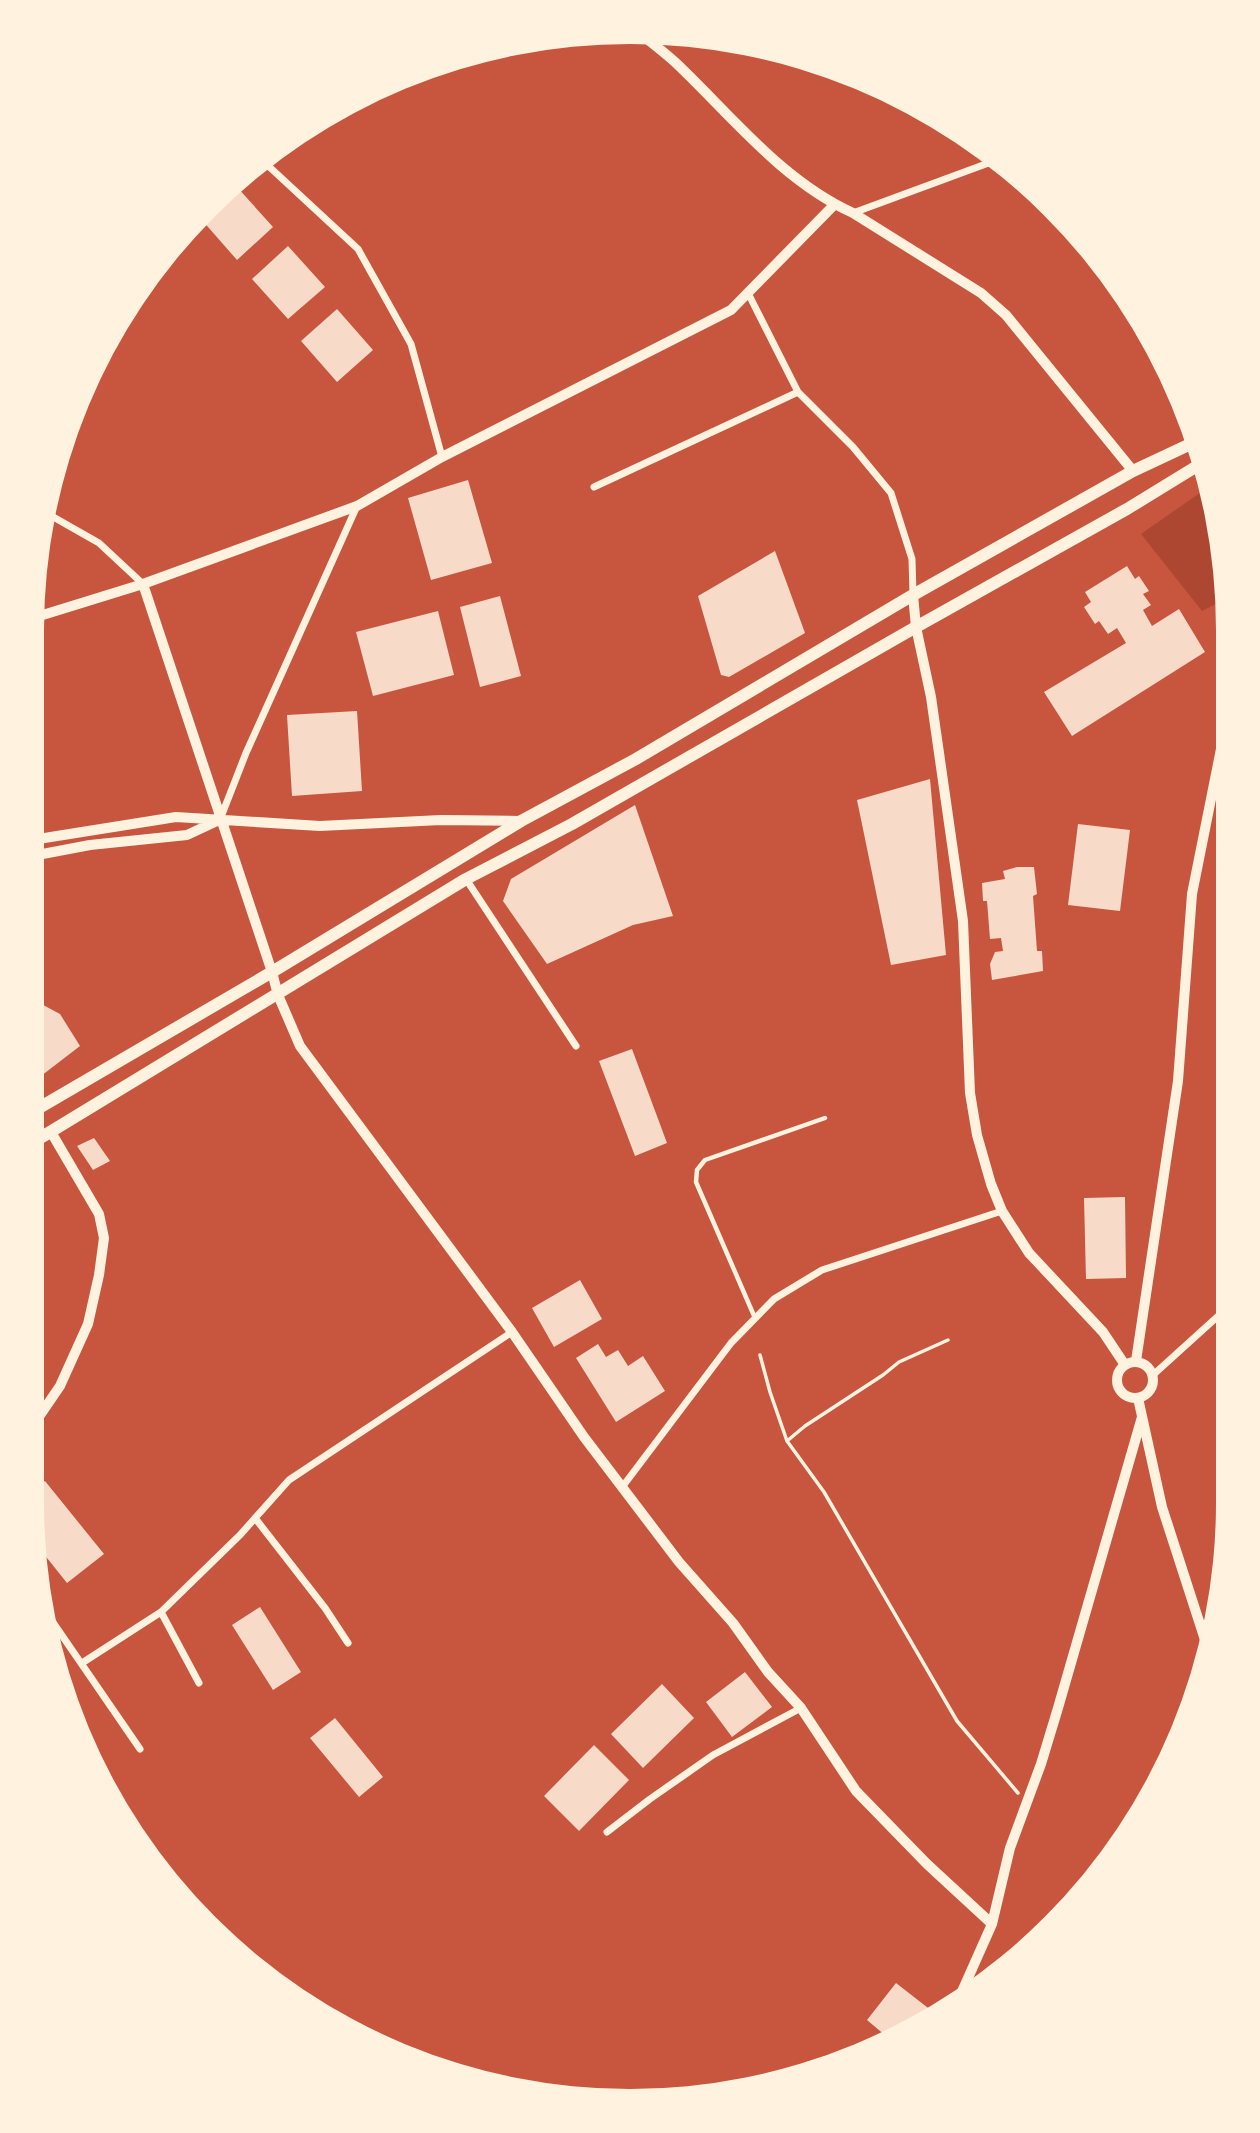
<svg xmlns="http://www.w3.org/2000/svg" width="1260" height="2133" font-family="'Varela Round',sans-serif">
<style>
.green{fill:#ae4732}
.building{fill:#f7dbc8}
.lines{fill:none;stroke-linecap:round;stroke-linejoin:round}
.path{stroke:#fff3e0;stroke-width:3.5}
.service{stroke:#fff3e0;stroke-width:4.5}
.minor{stroke:#fff3e0;stroke-width:7}
.tertiary{stroke:#fff3e0;stroke-width:10}
.secondary{stroke:#fff3e0;stroke-width:12}
</style>
<rect width="100%" height="100%" fill="#c8553d"/>
<path class="green" d="M 1207,488 L 1227,598 L 1202,611 L 1141,534 Z"/>
<path class="building" d="M 237,187 L 273,227 L 237,260 L 201,219 Z
M 288,246 L 325,287 L 288,319 L 252,279 Z
M 337,309 L 373,350 L 337,382 L 301,341 Z
M 468,480 L 492,563 L 431,580 L 408,498 Z
M 775,551 L 805,633 L 729,677 L 721,675 L 698,596 Z
M 1127,566 L 1135,579 L 1139,576 L 1149,591 L 1143,594 L 1151,605 L 1143,610 L 1152,626 L 1179,609 L 1205,652 L 1072,736 L 1044,692 L 1126,643 L 1117,628 L 1108,634 L 1099,621 L 1095,624 L 1084,607 L 1091,602 L 1085,592 Z
M 500,596 L 521,676 L 480,687 L 460,607 Z
M 438,611 L 454,675 L 373,696 L 356,632 Z
M 357,711 L 362,791 L 292,796 L 287,715 Z
M 930,779 L 946,955 L 891,965 L 857,800 Z
M 635,805 L 673,916 L 633,925 L 547,964 L 503,901 L 511,879 Z
M 1078,824 L 1130,830 L 1120,911 L 1068,905 Z
M 1017,867 L 1034,867 L 1037,894 L 1033,896 L 1037,951 L 1042,951 L 1043,971 L 992,980 L 990,964 L 995,952 L 1003,951 L 1001,938 L 990,939 L 987,901 L 983,901 L 982,883 L 1005,879 L 1003,871 Z
M 32,999 L 60,1014 L 80,1046 L 41,1076 L 32,1060 Z
M 632,1049 L 667,1143 L 635,1156 L 599,1061 Z
M 94,1138 L 110,1161 L 93,1170 L 77,1146 Z
M 1125,1197 L 1126,1278 L 1086,1279 L 1084,1198 Z
M 580,1280 L 602,1319 L 554,1347 L 532,1308 Z
M 598,1344 L 606,1357 L 618,1350 L 628,1366 L 643,1356 L 665,1391 L 616,1422 L 576,1358 Z
M 45,1481 L 104,1554 L 67,1583 L 39,1548 L 32,1491 Z
M 260,1607 L 301,1672 L 273,1690 L 232,1625 Z
M 745,1672 L 772,1707 L 732,1737 L 706,1702 Z
M 662,1684 L 694,1718 L 643,1768 L 611,1734 Z
M 335,1718 L 383,1777 L 359,1797 L 310,1738 Z
M 594,1745 L 629,1780 L 579,1831 L 544,1796 Z
M 896,1983 L 932,2011 L 886,2036 L 867,2020 Z"/>
<g class="lines">
<path class="path" d="M 760,1355 L 770,1392 L 787,1441 L 824,1492 L 957,1721 L 1018,1793
M 787,1441 L 805,1426 L 883,1375 L 899,1362 L 948,1340"/>
<path class="service" d="M 755,1318 L 696,1182 L 697,1170 L 705,1160 L 825,1118"/>
<path class="minor" d="M 263,161 L 358,249 L 411,344 L 442,457
M 994,161 L 1021,184
M 853,213 L 994,161 L 967,144 L 961,132
M 748,293 L 798,392 L 853,447 L 891,493 L 912,559 L 913,595
M 594,487 L 798,392
M 48,514 L 99,543 L 143,584
M 221,817 L 246,753 L 357,506
M 466,879 L 576,1046
M 1153,1375 L 1227,1308
M 623,1486 L 731,1343 L 774,1299 L 822,1270 L 1002,1211
M 255,1518 L 325,1608 L 348,1643
M 161,1612 L 199,1683
M 50,1618 L 140,1749
M 82,1663 L 161,1612 L 240,1535 L 289,1480 L 512,1332
M 607,1832 L 650,1799 L 713,1755 L 801,1708"/>
<path class="tertiary" d="M 638,32 C 651,42 664,52 676,63 C 731,115 782,181 853,213 L 981,293 L 1006,315 L 1133,471
M 143,584 L 272,972 L 278,995 L 300,1046 L 512,1332 L 584,1437 L 679,1562 L 733,1623 L 768,1672 L 801,1708 L 856,1791 L 927,1864 L 992,1924
M 913,595 L 916,627 L 931,697 L 963,921 L 970,1093 L 977,1135 L 991,1184 L 1002,1211 L 1029,1253 L 1103,1332 L 1125,1365
M 33,618 L 143,584 L 357,506 L 442,457 L 731,310 L 834,205
M 32,840 L 176,817 L 320,826 L 441,820 L 521,821
M 32,856 L 90,845 L 187,835 L 217,821
M 1136,1361 L 1178,1081 L 1192,894 L 1227,719
M1117 1380a18 18 0 1 1 36 0a18 18 0 1 1-36 0Z
M 1138,1398 L 1162,1507 L 1207,1646
M 32,1427 L 60,1386 L 88,1324 L 99,1275 L 104,1238 L 99,1214 L 51,1132
M 960,1996 L 992,1924 L 1010,1848 L 1041,1764 L 1058,1708 L 1142,1417"/>
<path class="secondary" d="M 32,1112 L 272,972 L 521,821 L 636,759 L 913,595 L 1133,471 L 1197,441
M 32,1143 L 466,879 L 572,824 L 916,627 L 1127,509 L 1202,463"/>
</g>
<path d="M0 0H1260V2133H0ZM630 44H630A586 586 0 0 1 1216 630V1503A586 586 0 0 1 630 2089H630A586 586 0 0 1 44 1503V630A586 586 0 0 1 630 44Z" fill="#fff3e0" fill-rule="evenodd"/>
</svg>
